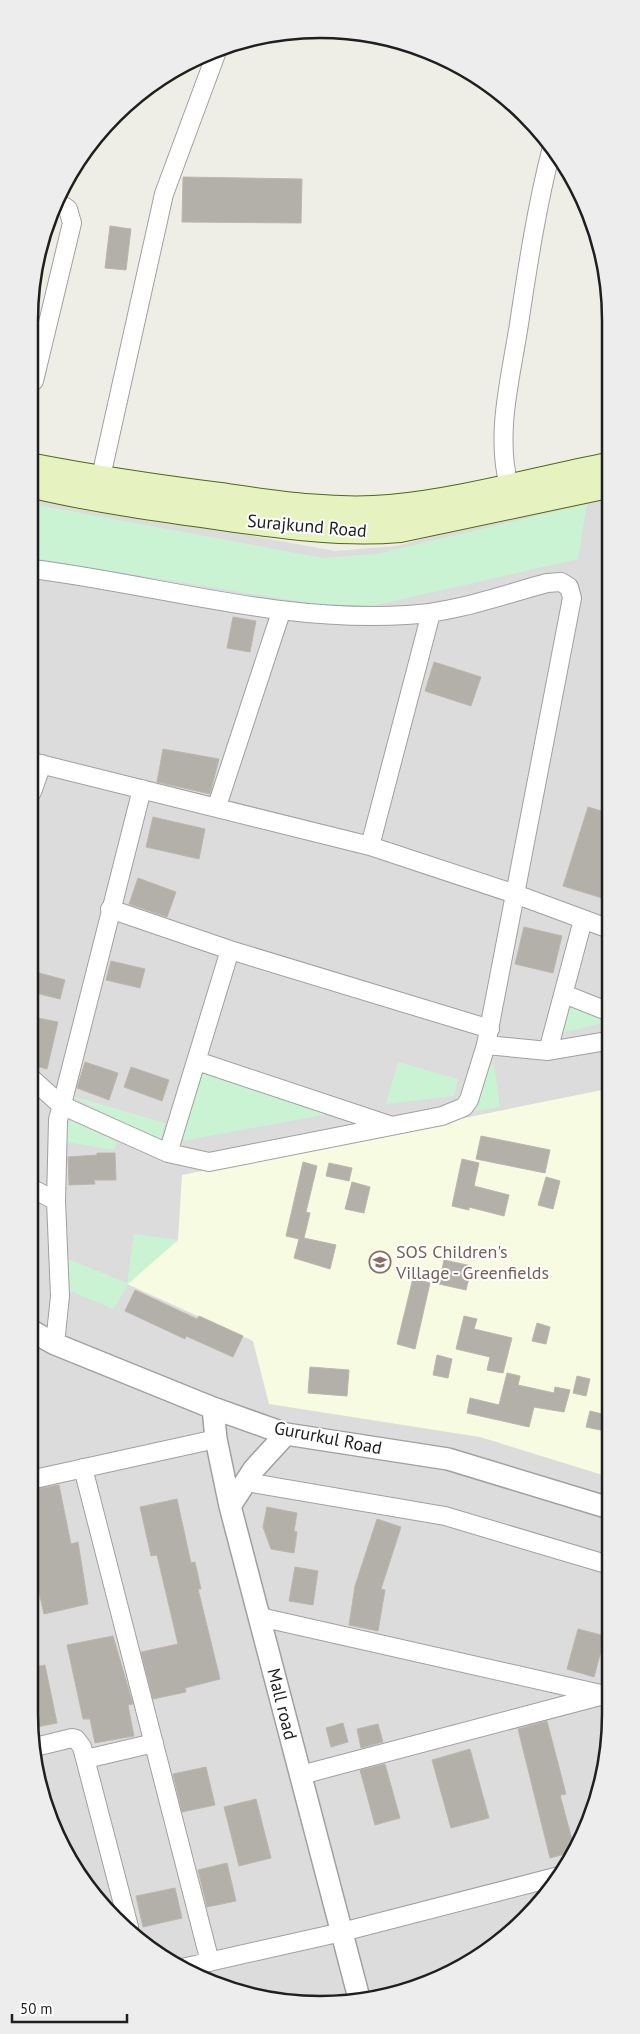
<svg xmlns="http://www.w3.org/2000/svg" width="640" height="2034" font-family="'PT Sans',sans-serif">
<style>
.residential{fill:#dddcdc}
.education{fill:#f7fbe2}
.park{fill:#c9f3d3}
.building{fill:#b3afa9;stroke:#beb6aa}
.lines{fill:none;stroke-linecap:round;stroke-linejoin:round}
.minor-casing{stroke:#a0a0a0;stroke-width:20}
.tertiary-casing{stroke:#a0a0a0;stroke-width:24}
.secondary-casing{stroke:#506913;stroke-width:26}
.minor{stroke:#fff;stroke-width:18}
.tertiary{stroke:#fff;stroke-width:21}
.secondary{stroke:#e7f2c1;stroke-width:24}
.labels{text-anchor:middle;stroke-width:4;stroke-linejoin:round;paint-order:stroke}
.street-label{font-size:18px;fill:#1f1f1f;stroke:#fff}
.education-label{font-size:18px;fill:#785e54;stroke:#fff;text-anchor:start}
.rim{fill:none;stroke:#1f1f1f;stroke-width:2.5}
</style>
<rect width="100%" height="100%" fill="#eeede6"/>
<path class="residential" d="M 33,496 L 335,551 L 396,546 L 541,508 L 608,497 L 606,1771 L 562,1876 L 497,1945 L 396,1995 L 282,2003 L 191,1975 L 101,1906 L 51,1825 L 29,1714 Z"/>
<path class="education" d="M 607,1089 L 606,1476 L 480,1437 L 269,1404 L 253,1341 L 127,1284 L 178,1240 L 182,1175 Z"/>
<path class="park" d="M 33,504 L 323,558 L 376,554 L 587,504 L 578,559 L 372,606 L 318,604 L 278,598 L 33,558 Z
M 564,1000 L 607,1016 L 607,1022 L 557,1034 Z
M 398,1062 L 458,1079 L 454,1096 L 386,1104 Z
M 494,1065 L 500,1107 L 472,1112 L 485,1066 Z
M 202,1072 L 339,1112 L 182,1141 Z
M 69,1095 L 165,1123 L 161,1141 Z
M 67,1119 L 117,1142 L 114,1150 L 65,1142 Z
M 134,1234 L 178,1240 L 128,1284 L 114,1309 L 70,1291 L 68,1259 L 127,1283 Z"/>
<path class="building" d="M 183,177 L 302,179 L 301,223 L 182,222 Z
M 110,226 L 131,229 L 126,270 L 105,268 Z
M 233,617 L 256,621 L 250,652 L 227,648 Z
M 434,662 L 481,677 L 471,706 L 425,691 Z
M 163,749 L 219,759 L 210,794 L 157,782 Z
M 588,807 L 608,813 L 608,882 L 602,898 L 563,886 Z
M 153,817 L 205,829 L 199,859 L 146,847 Z
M 138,878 L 176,892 L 167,917 L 129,904 Z
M 524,927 L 562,936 L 553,973 L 515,964 Z
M 111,961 L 145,969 L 140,988 L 106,980 Z
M 32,971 L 65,980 L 60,999 L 32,992 Z
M 38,1018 L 58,1022 L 47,1069 L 31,1065 L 31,1045 Z
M 85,1062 L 118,1073 L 109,1100 L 77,1088 Z
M 131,1067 L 169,1080 L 162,1101 L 124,1087 Z
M 481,1136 L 550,1150 L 545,1173 L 476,1159 Z
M 97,1153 L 115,1153 L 116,1180 L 94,1180 L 95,1184 L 69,1185 L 68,1157 L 97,1155 Z
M 462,1159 L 479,1163 L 474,1186 L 509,1195 L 504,1216 L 469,1207 L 469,1210 L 452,1206 Z
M 303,1162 L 317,1166 L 306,1212 L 310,1213 L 304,1238 L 336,1245 L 330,1269 L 294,1258 L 299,1239 L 286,1236 Z
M 329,1163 L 352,1168 L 349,1181 L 326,1176 Z
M 546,1177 L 560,1181 L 553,1209 L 538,1205 Z
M 352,1182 L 370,1187 L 364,1213 L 345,1209 Z
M 444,1260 L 472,1266 L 466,1290 L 439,1284 Z
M 413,1278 L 430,1283 L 415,1349 L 397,1344 Z
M 135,1290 L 197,1319 L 199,1316 L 243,1336 L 233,1357 L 186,1336 L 185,1339 L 125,1311 Z
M 464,1316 L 477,1319 L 474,1329 L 512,1338 L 503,1373 L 487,1370 L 490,1357 L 456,1349 Z
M 537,1323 L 550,1327 L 546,1344 L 532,1341 Z
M 437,1355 L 452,1359 L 448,1378 L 433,1375 Z
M 310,1367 L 349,1370 L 347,1396 L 308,1393 Z
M 507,1373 L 520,1376 L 518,1385 L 554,1393 L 555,1387 L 570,1390 L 564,1412 L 534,1407 L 529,1427 L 467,1413 L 470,1398 L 499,1405 Z
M 577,1376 L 590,1379 L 586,1396 L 573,1393 Z
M 590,1411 L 606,1415 L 605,1431 L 586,1427 Z
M 59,1485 L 71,1544 L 78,1542 L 88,1604 L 44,1614 L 29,1548 L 30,1490 Z
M 177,1499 L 191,1563 L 195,1562 L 201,1589 L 198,1589 L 220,1679 L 185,1688 L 186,1692 L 153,1699 L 141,1652 L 178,1644 L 157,1555 L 151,1556 L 140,1507 Z
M 267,1507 L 297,1513 L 294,1531 L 297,1532 L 294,1553 L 271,1549 L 263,1527 Z
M 377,1519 L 401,1527 L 381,1589 L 385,1590 L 378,1631 L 349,1625 L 355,1586 Z
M 295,1567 L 318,1571 L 313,1605 L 289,1601 Z
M 578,1629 L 605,1636 L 594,1677 L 567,1669 Z
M 113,1636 L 133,1704 L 128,1705 L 134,1736 L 95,1743 L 90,1719 L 83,1719 L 67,1645 Z
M 45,1665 L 57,1723 L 32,1728 L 29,1714 L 29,1668 Z
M 547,1721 L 566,1794 L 560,1795 L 574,1847 L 572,1852 L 550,1858 L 518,1729 Z
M 343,1723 L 348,1742 L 331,1747 L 326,1728 Z
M 378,1724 L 383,1742 L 361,1748 L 357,1729 Z
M 470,1749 L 489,1818 L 451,1828 L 432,1760 Z
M 385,1764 L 400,1818 L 375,1825 L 360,1770 Z
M 206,1767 L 215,1805 L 182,1812 L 173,1774 Z
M 256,1799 L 271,1858 L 239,1866 L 224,1807 Z
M 227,1863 L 236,1901 L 207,1907 L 198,1870 Z
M 175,1888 L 182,1918 L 143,1927 L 136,1896 Z"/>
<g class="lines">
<g class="minor-casing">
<path id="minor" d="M 34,381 L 72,223 L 68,209 L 59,203
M 509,486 C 495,433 511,377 519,324 C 528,264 537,205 552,147
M 98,490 L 164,194 L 216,54
M 32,762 L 370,846 L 515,894 L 607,928
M 32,792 L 42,764
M 217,806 L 281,612
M 370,846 L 431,613
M 110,909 L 230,950 L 490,1029
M 564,994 L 607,1011
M 486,1045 L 548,1051 L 607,1041
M 548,1051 L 583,920
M 197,1061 L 389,1125
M 31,1078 L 61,1105 L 168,1153 L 209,1162 L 442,1116 L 464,1107 L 469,1100 L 486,1045 L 572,598 L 569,587 L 561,582 L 547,583 C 502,595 454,613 407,615 C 281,623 158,585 33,569
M 168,1153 L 230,950
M 31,1188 L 56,1201
M 55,1344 L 60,1296 L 56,1201 L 58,1120 L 142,789
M 83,1468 L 210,1962
M 30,1480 L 216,1439
M 246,1482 L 445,1516 L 606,1564
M 260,1617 L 605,1695
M 35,1747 L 72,1738 L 76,1739 L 82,1747 L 129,1927
M 86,1759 L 154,1743
M 301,1775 L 600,1696
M 182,1968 L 342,1932 L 563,1875"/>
</g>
<g class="tertiary-casing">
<path id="tertiary" d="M 30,1330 L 55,1344 L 213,1408 L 286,1434 L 448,1459 L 606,1507
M 213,1408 L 216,1439 L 230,1506 L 359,1998
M 230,1506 L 254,1469 L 286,1434"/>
</g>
<g class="secondary-casing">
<path id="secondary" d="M 34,466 C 96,478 158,487 220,495 C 276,503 333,512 390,507 C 463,500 536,479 608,465
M 34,486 C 98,501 163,510 229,519 C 286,527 343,535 400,530 L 608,486"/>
</g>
<use href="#minor" class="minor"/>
<use href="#tertiary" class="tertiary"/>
<use href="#secondary" class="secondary"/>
</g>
<defs>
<g id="school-ring" transform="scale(1.125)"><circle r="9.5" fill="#fff" stroke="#8d6e63" stroke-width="1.5"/><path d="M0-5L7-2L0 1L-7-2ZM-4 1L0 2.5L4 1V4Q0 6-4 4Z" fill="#8d6e63"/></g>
</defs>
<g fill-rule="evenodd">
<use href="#school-ring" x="380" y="1262"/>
</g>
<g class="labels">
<g class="street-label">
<text transform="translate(307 526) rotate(5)" y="6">Surajkund Road</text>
<text transform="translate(328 1438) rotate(11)" y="6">Gururkul Road</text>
<text transform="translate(282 1704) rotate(76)" y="6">Mall road</text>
</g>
<g class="education-label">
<text x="396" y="1258">SOS Children's<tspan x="396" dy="21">Village - Greenfields</tspan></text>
</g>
</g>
<path d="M0 0H640V2034H0ZM320 38H320A282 282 0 0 1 602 320V1714A282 282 0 0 1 320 1996H320A282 282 0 0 1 38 1714V320A282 282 0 0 1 320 38Z" fill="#ededed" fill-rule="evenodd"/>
<path class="rim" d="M320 38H320A282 282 0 0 1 602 320V1714A282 282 0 0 1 320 1996H320A282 282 0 0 1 38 1714V320A282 282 0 0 1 320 38Z"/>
<path d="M12 2014v8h115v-8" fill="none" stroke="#1f1f1f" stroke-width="2.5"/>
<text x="20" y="2014" font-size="15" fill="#1f1f1f" stroke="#ffffff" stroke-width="4" paint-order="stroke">50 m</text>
</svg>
